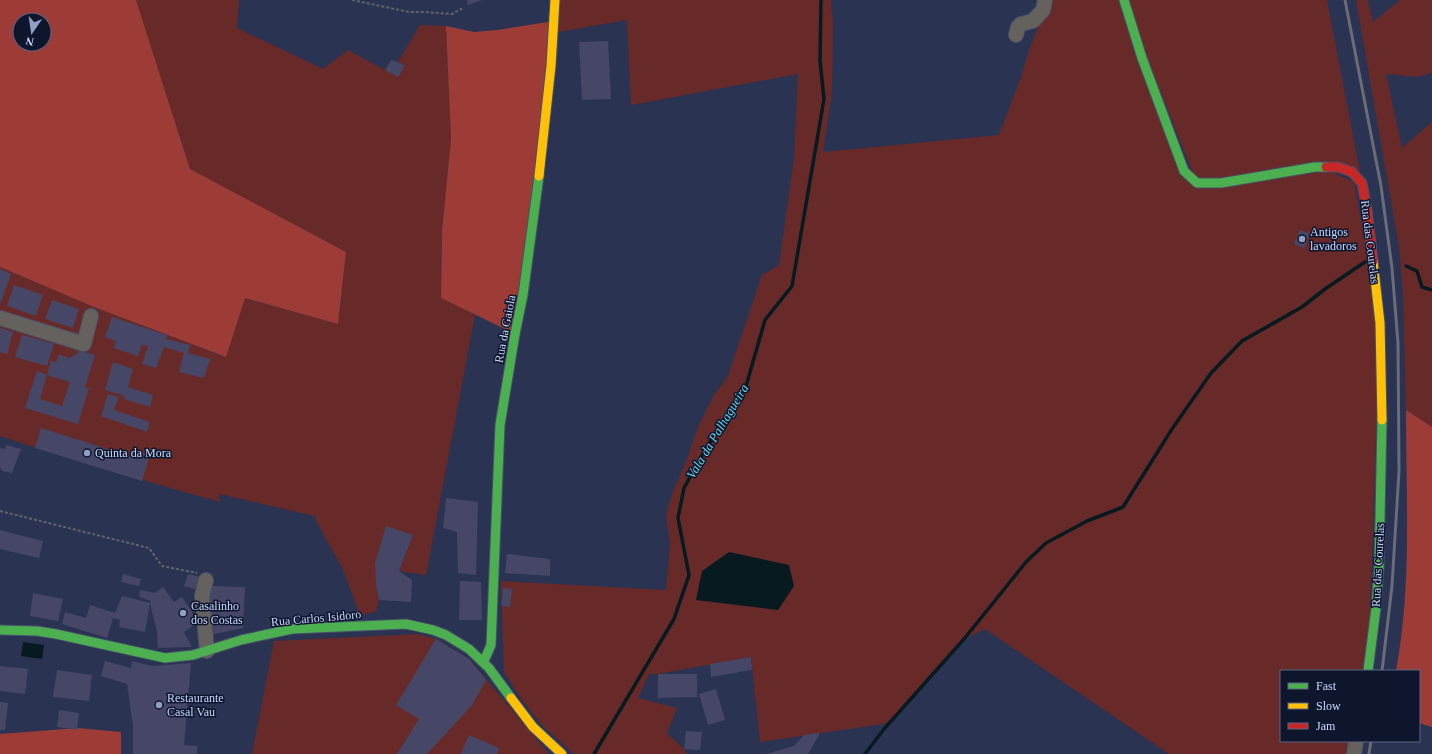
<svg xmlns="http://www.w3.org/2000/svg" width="1432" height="754" font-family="'Times New Roman',serif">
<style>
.green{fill:#672a28}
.forest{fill:#9d3c37;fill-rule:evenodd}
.water{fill:#061a20}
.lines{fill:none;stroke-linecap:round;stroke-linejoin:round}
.stream{stroke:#061a20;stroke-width:3.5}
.building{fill:#464767;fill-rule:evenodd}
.street-casing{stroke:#474f6a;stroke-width:16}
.fast-casing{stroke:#474f6a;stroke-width:11}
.slow-casing{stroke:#474f6a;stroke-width:11}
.jam-casing{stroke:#474f6a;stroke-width:11}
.path{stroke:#636469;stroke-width:2;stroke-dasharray:3 2;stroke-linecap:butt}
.street{stroke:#65625e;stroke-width:14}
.fast{stroke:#4caf50;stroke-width:9}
.slow{stroke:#ffc107;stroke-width:9}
.jam{stroke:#c62828;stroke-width:9}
.rail{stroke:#6a6c77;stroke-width:3}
.poi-dot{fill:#939fc1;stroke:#0e162e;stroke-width:1.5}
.labels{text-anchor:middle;stroke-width:3;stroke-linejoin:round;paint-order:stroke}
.poi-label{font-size:12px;fill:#ccd9fd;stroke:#0e162e;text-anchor:start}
.street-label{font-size:12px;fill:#ccd9fd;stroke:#0e162e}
.water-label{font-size:13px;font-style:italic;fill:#60d5e7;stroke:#0e162e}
</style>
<rect width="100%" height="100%" fill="#2a3352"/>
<path class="green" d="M 136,0 L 239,0 L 237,28 L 323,69 L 348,50 L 398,77 L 405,66 L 398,62 L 420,25 L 446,26 L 451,139 L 442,231 L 441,297 L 475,315 L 426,575 L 399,571 L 413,535 L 386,527 L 376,585 L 379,600 L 376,612 L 360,615 L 342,567 L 316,521 L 315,516 L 219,494 L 220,501 L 217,501 C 144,481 72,460 0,436 L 0,267 L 94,307 L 225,357 L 244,298 L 338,324 L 346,252 L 190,169 Z
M 555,0 L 831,0 L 833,26 L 832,91 L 823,152 L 999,135 L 1021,77 L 1029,50 L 1049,0 L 1120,0 L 1182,178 L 1328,170 L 1354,182 L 1380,323 L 1368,671 L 1281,671 L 1281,741 L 1356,741 L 1354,754 L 1169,754 L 985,629 L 964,639 L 890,723 L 760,742 L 751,657 L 658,674 L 649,674 L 638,698 L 677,708 L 667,733 L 684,749 L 687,754 L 574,754 L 543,726 L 522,700 L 504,672 L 501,581 L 666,590 L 670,544 L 666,515 L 672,494 L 686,462 L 698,427 L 714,395 L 728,376 L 762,275 L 779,265 L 794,158 L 798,74 L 631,105 L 627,20 L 553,33 Z
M 1124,0 L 1327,0 L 1362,183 L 1352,172 L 1197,183 Z
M 1356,0 L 1368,0 L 1373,22 L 1400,0 L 1432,0 L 1432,72 C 1418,81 1401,74 1386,74 L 1402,148 L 1432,122 L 1432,427 L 1406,410 L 1403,293 L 1399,247 Z
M 418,634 L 436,639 L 469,659 L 549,754 L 252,754 L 274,641 Z"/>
<path class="forest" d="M 0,0 L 136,0 L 190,169 L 346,252 L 338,324 L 245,298 L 226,357 L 94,307 L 0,267 ZM 20,20 L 44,20 L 44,44 L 20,44 Z
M 554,21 L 515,334 L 441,298 L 442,231 L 451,139 L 446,26 L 474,32 L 497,30 Z
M 1406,410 L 1432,427 L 1432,727 L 1419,723 L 1419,671 L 1396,671 C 1412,585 1406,497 1406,410 Z
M 78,728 L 121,732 L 121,754 L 0,754 L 0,734 Z"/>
<path class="water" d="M 729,552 L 789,565 L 794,586 L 778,610 L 696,600 L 702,571 Z
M 23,642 L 44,645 L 42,659 L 21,656 Z"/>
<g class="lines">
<path class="stream" d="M 1406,266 L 1417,271 L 1422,287 L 1432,290
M 594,754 L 674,619 L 689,575 L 678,518 L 684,488 L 705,450 L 746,386 L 765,320 L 792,286 L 824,99 L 820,61 L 821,0
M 865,754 L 884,729 L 964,639 L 1026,562 L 1046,543 L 1087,521 L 1123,507 L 1172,429 L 1211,373 L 1242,341 L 1302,307 L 1325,289 L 1365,262"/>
</g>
<path class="building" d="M 467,0 L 482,0 L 468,5 Z
M 608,41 L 611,99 L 582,100 L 579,42 Z
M 391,60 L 398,62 L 405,66 L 398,77 L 385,70 Z
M 1300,230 L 1310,234 L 1304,248 L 1294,244 Z
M 0,269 L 11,274 L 0,305 Z
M 14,285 L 43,295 L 36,316 L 7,306 Z
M 52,300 L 79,309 L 73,328 L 45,319 Z
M 112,317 L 167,335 L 166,339 L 190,345 L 188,353 L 210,359 L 204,378 L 179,372 L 184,353 L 164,347 L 156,368 L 142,364 L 148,346 L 142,345 L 138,356 L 114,348 L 116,341 L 105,337 Z
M 0,328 L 13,332 L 7,354 L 0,352 Z
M 22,335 L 54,344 L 47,366 L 15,357 Z
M 79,350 L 95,355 L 85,387 L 89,388 L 78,424 L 25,408 L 37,371 L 47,375 L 51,361 L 56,362 L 59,354 L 69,358 L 78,353 ZM 47,375 L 70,382 L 62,406 L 40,399 Z
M 113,362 L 133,369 L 128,387 L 153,395 L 150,407 L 124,399 L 125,396 L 105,390 Z
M 108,394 L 119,397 L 114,410 L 150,422 L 147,432 L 101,416 Z
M 41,428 L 136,458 L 138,452 L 150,455 L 142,481 L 35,448 Z
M 6,445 L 21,449 L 12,473 L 2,471 L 0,467 L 0,448 L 5,449 Z
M 446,498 L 478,502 L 476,575 L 458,573 L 457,532 L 443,528 Z
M 386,526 L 413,535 L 399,571 L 412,580 L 411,602 L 379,600 L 376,585 L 375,563 Z
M 0,530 L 43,541 L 39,558 L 0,549 Z
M 507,554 L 550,559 L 550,576 L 505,573 Z
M 123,574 L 141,579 L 139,586 L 121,582 Z
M 188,574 L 201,577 L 198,590 L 184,586 Z
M 460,581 L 481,582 L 482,620 L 459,620 Z
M 212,586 L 245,587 L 243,628 L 210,635 L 207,601 Z
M 163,587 L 174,602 L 182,597 L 199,622 L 184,632 L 192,647 L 158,648 L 157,632 L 150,603 L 151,601 L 139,597 L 140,590 L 155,593 Z
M 503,588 L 512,589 L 510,607 L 501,606 Z
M 33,593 L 63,599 L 58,621 L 30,616 Z
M 122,596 L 150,603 L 145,632 L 119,627 L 120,620 L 113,618 L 107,638 L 62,624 L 65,612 L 86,618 L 90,605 L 115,613 Z
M 436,639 L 469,659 L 486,680 L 472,705 L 427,754 L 397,754 L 419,719 L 396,705 Z
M 751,657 L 752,670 L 711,677 L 710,664 Z
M 105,661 L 131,668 L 132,661 L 152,666 L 191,663 L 184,745 L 197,746 L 197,754 L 133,754 L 133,726 L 127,684 L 101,676 Z
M 0,666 L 28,669 L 25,694 L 0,691 Z
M 57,670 L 92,675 L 89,701 L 53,697 Z
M 658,674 L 697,674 L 697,697 L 658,698 Z
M 716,689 L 725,720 L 708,725 L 699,694 Z
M 0,702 L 8,703 L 5,730 L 0,730 Z
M 59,710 L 79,713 L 77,730 L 57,727 Z
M 686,731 L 702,732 L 700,750 L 684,749 Z
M 820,733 L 808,754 L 766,754 L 794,746 L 804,735 Z
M 469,735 L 499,748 L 497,754 L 461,754 Z"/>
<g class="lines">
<g class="street-casing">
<path id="street" d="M 1016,35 L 1018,27 L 1021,24 L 1033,21 L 1043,10 L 1045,0
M 0,318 L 84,344 L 91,316
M 206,580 L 202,596 L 207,651
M 1354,754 L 1356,741"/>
</g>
<g class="fast-casing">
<path id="fast" d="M 1124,0 L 1142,58 L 1184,171 L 1197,183 L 1221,183 L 1315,167 L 1326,167
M 0,630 L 37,631 L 56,634 L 165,658 L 193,655 L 241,640 L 292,629 L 406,624 L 433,630 L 446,635 L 469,649 L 489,668 L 511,698
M 484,661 L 491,645 L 500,425 L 515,334 L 523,295 L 539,176
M 1368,671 L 1376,608 L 1379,567 L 1382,420"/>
</g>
<g class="slow-casing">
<path id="slow" d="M 539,176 L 551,66 L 555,0
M 1373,261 L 1380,323 L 1382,420
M 511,698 L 533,727 L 562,754"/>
</g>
<g class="jam-casing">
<path id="jam" d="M 1326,167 L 1338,167 L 1352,172 L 1362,183 L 1367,210 L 1373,261"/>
</g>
<path class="path" d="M 352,0 L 409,12 L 425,12 L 452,14 L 463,8
M 0,511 L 149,548 L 162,566 L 197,573"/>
<use href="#street" class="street"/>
<use href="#fast" class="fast"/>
<use href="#slow" class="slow"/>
<use href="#jam" class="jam"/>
<path class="rail" d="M 1345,0 L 1381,186 L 1392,268 L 1398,343 L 1399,471 L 1392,586 L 1382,671
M 1369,754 L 1371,741"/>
</g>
<g class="poi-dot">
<circle cx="1302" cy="239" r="4"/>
<circle cx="87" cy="453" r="4"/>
<circle cx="183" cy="613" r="4"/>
<circle cx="159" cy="705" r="4"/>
</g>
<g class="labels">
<g class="poi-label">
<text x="1310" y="236">Antigos<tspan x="1310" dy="14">lavadoros</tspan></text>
<text x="95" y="457">Quinta da Mora</text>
<text x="191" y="610">Casalinho<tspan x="191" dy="14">dos Costas</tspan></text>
<text x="167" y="702">Restaurante<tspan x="167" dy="14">Casal Vau</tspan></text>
</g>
<g class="street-label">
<text transform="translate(1370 242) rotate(83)" y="4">Rua das Courelas</text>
<text transform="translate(505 329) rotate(-79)" y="4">Rua da Gaiola</text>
<text transform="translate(1378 565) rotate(-87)" y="4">Rua das Courelas</text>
<text transform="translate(316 618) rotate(-5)" y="4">Rua Carlos Isidoro</text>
</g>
<g class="water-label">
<text transform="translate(717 431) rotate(-59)" y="5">Vala da Palhagueira</text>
</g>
</g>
<rect x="1280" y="670" width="140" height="72" fill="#0e162e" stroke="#5a6481"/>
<rect x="1288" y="683" width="20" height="6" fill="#4caf50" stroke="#5a6481"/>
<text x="1316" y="690" font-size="12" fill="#ccd9fd">Fast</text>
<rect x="1288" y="703" width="20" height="6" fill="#ffc107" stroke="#5a6481"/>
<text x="1316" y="710" font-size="12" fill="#ccd9fd">Slow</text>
<rect x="1288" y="723" width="20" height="6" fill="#c62828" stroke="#5a6481"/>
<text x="1316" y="730" font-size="12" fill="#ccd9fd">Jam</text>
<g transform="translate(32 32) rotate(193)"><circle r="19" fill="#0e162e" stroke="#5a6481"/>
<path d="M0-3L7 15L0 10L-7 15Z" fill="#939fc1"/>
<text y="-6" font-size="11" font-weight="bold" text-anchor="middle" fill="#ccd9fd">N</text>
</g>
</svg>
